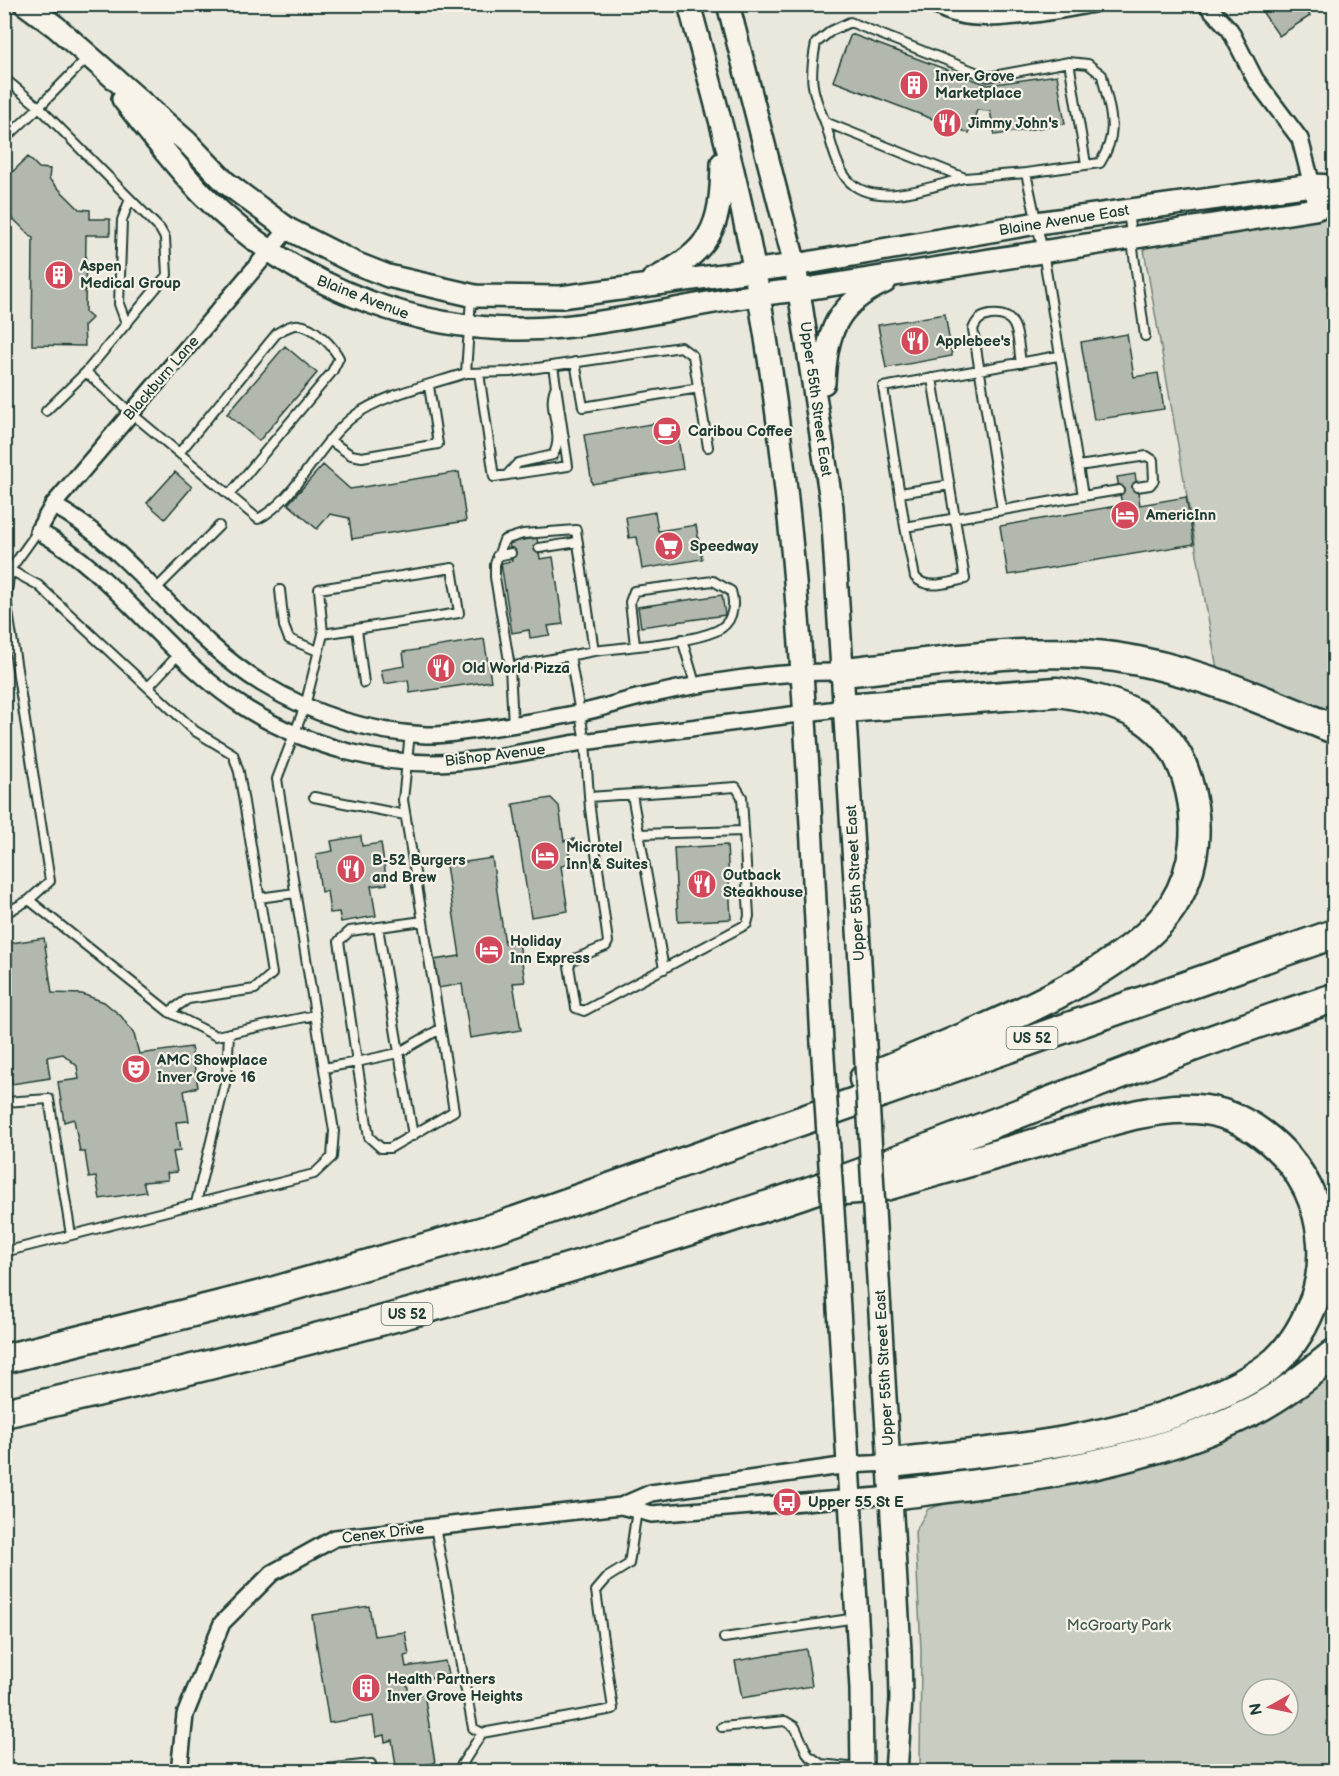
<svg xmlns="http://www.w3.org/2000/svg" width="1339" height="1776" font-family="'Balsamiq Sans',sans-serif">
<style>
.green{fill:#c8ccc1;stroke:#74847a;stroke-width:1.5;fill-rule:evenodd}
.building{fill:#b2b8ae;stroke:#1f3d34;stroke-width:1.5}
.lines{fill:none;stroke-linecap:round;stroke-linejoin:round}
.lane-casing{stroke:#1f3d34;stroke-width:12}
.street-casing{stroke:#1f3d34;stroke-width:20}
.secondary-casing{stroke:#1f3d34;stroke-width:26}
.highway-casing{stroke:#1f3d34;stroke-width:33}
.lane{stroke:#f7f3e8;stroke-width:8}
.street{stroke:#f7f3e8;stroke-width:15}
.secondary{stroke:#f7f3e8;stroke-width:21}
.highway{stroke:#f7f3e8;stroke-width:28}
.secondary-bridge-casing{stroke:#1f3d34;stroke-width:26;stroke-linecap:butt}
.secondary-bridge{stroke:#f7f3e8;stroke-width:21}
.labels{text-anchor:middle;stroke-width:4.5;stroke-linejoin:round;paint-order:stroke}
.shield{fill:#f7f3e8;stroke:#60746a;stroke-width:1.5}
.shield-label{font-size:14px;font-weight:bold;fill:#1f3d34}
.poi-label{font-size:15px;font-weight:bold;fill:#1f3d34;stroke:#f7f3e8;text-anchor:start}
.street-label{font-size:15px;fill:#1f3d34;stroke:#f7f3e8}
.park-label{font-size:15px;fill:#415a50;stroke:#f7f3e8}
</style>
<rect width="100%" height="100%" fill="#eae8dd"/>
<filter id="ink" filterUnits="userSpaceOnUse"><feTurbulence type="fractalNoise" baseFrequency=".0167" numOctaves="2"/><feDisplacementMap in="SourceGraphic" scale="12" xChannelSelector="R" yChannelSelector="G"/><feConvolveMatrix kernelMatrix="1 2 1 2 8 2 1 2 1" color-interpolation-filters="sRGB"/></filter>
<g filter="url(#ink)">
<path class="green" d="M 1334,212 L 1334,714 L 1217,669 L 1143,244 Z
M 1334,1372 L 1334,1771 L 933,1772 L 920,1769 L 921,1649 L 915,1532 L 928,1509 C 969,1495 1011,1494 1054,1488 C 1154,1472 1254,1435 1334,1372 ZM 1252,1689 L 1288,1689 L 1288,1725 L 1252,1725 Z"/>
<path class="building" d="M 1257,4 L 1303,4 L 1310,16 L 1279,36 Z
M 851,34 L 988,85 L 1057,75 L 1065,124 L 995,135 L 990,111 L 977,110 L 969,133 L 833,81 Z
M 28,157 L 39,168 L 50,169 L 49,179 L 79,209 L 90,210 L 90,219 L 110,219 L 110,235 L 86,235 L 85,312 L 92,318 L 84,326 L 85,346 L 32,345 L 33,238 L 4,210 L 4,180 Z
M 945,314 L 952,356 L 886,368 L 878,325 Z
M 1127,334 L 1134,377 L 1158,373 L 1164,409 L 1094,420 L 1081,342 Z
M 285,346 L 317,373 L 259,441 L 227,414 Z
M 675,420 L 683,469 L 592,484 L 584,435 Z
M 323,465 L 350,489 L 459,472 L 466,521 L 352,539 L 349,518 L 330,514 L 317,529 L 288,504 Z
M 175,472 L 192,487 L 165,519 L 147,503 Z
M 1135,474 L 1140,505 L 1186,497 L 1194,544 L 1008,575 L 1000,526 L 1122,505 L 1117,477 Z
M 655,512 L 658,531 L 696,525 L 702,559 L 642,569 L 637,537 L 629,538 L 626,517 Z
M 537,538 L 540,559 L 553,557 L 563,624 L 548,626 L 550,635 L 530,638 L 529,630 L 512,633 L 501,563 L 512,561 L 509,542 Z
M 722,595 L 725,615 L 641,627 L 638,607 Z
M 484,639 L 491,681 L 410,693 L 408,680 L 384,684 L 381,670 L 405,666 L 403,652 Z
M 551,798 L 559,806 L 564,841 L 574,839 L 575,846 L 568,847 L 571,864 L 561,866 L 568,911 L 531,917 L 513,804 Z
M 361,836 L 362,846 L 381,843 L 387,884 L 371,886 L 376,916 L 341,922 L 339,912 L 330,913 L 327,891 L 321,892 L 316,854 L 333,851 L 331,841 Z
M 727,845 L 731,919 L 678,922 L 674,848 Z
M 492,858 L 505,944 L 519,942 L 525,982 L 513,983 L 521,1030 L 470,1038 L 462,984 L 438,988 L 434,960 L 460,956 L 446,865 Z
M 44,938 L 52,993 L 82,994 L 104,1002 L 121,1016 L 134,1034 L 139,1054 L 191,1047 L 198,1087 L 184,1091 L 189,1121 L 176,1122 L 180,1151 L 173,1152 L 177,1172 L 167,1173 L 168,1180 L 143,1182 L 146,1192 L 100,1199 L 96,1177 L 89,1178 L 85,1152 L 80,1152 L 74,1119 L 64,1122 L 58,1082 L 79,1079 L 77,1066 L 63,1054 L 47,1057 L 50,1078 L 12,1084 L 10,1072 L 4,1074 L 4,960 L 7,959 L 5,944 Z
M 369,1606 L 374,1636 L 405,1632 L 409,1655 L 404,1656 L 406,1667 L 445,1661 L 448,1675 L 407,1682 L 409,1696 L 424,1693 L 435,1763 L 413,1767 L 414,1771 L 397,1772 L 392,1740 L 385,1742 L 384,1735 L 376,1737 L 373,1716 L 329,1723 L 312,1615 Z
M 806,1649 L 812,1686 L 742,1698 L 735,1661 Z"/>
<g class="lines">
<g class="lane-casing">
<path id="lane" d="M 88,57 L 39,107 L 160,229 L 165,238 L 167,275 L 86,372 L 131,413 L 258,519 C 299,497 316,445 354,416 C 381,395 433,384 466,373
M 1069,62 L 1086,164
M 4,78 L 39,107 L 4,140
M 825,122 C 831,141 835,164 847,179 C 873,210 933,186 964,178
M 1026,173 L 965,178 L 825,122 C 811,90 809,78 816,43 L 831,31 L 850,22 L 988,77 L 1069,62 L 1088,64 L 1102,75 C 1109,110 1121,130 1100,163 L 1026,173 L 1043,252 L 1083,496 L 905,527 L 883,387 L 1058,356
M 1128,212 L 1145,336
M 471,298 L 466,373 L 510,372 L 681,347 L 693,356 L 708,447
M 126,323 L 119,304 L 122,220 L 130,199
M 575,362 L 583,407 L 699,388
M 479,373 L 494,477 L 568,466 L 553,366
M 46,411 L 86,372
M 329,440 L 351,455 L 362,457 L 438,444 L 429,386
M 180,452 L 277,333 C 284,329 291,324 299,325 C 314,326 333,346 339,358 L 332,372 L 229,495
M 1078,466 L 1147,456 L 1153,460 L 1154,480 L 1150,485 L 1137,487
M 507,475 L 518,463 L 553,455 C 566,434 545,407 556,386
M 900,493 L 950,485
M 1083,496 L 1119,490
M 1002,510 L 973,329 C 977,320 980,317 990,315 C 1021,311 1017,340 1021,363
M 905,527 L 915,577 C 927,591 949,582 965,579 L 932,378
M 539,548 L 578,542
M 497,556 L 511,553
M 4,568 L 10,570 L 38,531
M 155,590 L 219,526
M 280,590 L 284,626 L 289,639 L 318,651
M 357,629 L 364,683
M 682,639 L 696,687
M 570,656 L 585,742 L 590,809 L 608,942 L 606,946 L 572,960 L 569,966 L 576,1008 L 584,1011 L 747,924 L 749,916 L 742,797 L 736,787 L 589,797
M 510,667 L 495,577 L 495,564 L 504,540 L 523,534 L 576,530 L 594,651 C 628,646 686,644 716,631 C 732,624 736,607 731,591 L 713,581 L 634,591 L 630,602 L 635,645
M 148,687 L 179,654
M 513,725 L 510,667 L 594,651
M 632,795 L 664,969
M 314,797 L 405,815
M 639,834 L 744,831
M 259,898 L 295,893
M 29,900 L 50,881 L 6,599 L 10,570 L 38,585 L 195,731 L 233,754 L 239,772 L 272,974 L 255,989 L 188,999 L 169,1012
M 4,914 L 29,900 L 169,1012 L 216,1036 L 315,1015
M 423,921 L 350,931 L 339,941 L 357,1062 L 398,1053 L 440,1029
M 378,927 L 413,1136
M 324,1068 L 357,1062 L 369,1137 L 381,1148 L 390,1148 L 454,1111 L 403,800 L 410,733
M 4,1102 L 49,1099 L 71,1235
M 196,1203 L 227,1075 L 229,1033
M 4,1252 L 314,1174 L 332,1157 L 334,1131 L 277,779 L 305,706 L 323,634 L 319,589 L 452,568 L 459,613 L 323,634
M 435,1527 L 473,1728 L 482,1733 L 613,1709 L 596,1591 L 608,1577 L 629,1564 L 637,1510
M 724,1638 L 856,1618
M 722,1727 L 785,1721 L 795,1727 L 808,1755 L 821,1764 L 893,1772
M 299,1772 L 371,1764 L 373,1772
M 457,1772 L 482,1733"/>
</g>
<g class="street-casing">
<path id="street" d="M 934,4 C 968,31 1053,11 1094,4
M 1206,4 L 1230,30 L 1255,79 L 1300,139 L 1312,185 L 1315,209
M 288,229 L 53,505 L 38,531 C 120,576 168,660 247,709 C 307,746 385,768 455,762 C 503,758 550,746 598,740 C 681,730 763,719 845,708
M 53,505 C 135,550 183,636 263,684 C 312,714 368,732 426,735 C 442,736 460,732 476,730 C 513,725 550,719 588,711 C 607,707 625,700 645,696 C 709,681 776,671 843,672
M 621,1506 L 652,1514 L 892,1495
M 179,1772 L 185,1715 L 222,1623 L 272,1573 L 335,1538 L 621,1506 L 651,1493 L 848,1465 L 890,1463"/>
</g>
<g class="secondary-casing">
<path id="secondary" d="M 25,4 L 56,27 L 187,142 L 225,182 L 288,229 L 355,263 L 388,276 L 475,296 L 561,297 L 795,265 L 1037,223 L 1312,185 L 1334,186
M 689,4 C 715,101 743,198 759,296 C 802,543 809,793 822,1042
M 728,4 L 795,265 L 832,507 L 864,1027
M 123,99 C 149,132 175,166 204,196 C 298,290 429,340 562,327 C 641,319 719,297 799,290 L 1315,209 L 1334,202
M 652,280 C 712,249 721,229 722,163
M 824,383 C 826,332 836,304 885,282
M 876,1245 L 900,1651 L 901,1699 L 896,1772
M 836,1257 L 861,1689 L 862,1772"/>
</g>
<g class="highway-casing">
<path id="highway" d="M 843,672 C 929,664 1029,645 1115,657 C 1192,668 1262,700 1334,729
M 845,708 L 1057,692 C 1117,700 1168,716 1187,779 C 1200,822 1197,867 1173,905 C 1126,980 946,1044 864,1079
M 844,1190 L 882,1187 C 941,1170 1001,1153 1061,1136 C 1105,1123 1150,1106 1196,1109 C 1244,1112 1287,1147 1308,1189 C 1324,1223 1327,1262 1315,1298 C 1307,1320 1294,1344 1276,1361 C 1255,1379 1228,1391 1202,1402 C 1102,1444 996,1451 890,1463
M 4,1359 L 261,1295 L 501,1226 L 1334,934
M 4,1413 C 274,1353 541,1282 802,1194 C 981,1133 1154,1055 1334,998
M 892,1495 C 1015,1479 1138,1468 1252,1411 C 1281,1397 1309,1374 1334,1354"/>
</g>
<use href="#lane" class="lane"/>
<use href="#street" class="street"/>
<use href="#secondary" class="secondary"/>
<use href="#highway" class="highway"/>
<g class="secondary-bridge-casing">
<path id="secondary-bridge" d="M 864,1027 L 876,1245
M 822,1042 L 836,1257"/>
</g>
<use href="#secondary-bridge" class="secondary-bridge"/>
</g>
</g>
<defs>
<g id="building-disc" transform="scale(1.5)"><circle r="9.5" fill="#d1495b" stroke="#f7f3e8"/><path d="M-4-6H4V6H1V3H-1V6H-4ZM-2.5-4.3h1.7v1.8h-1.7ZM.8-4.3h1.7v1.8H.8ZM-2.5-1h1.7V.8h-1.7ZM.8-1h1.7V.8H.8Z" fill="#fff"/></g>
<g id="restaurant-disc" transform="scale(1.5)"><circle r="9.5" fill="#d1495b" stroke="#f7f3e8"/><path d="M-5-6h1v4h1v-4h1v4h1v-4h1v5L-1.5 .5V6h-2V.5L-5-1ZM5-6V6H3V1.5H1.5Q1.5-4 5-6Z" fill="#fff"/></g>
<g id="cafe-disc" transform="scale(1.5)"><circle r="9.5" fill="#d1495b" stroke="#f7f3e8"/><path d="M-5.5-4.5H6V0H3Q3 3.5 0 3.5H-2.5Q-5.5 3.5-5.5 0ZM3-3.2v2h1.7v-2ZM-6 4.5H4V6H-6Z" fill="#fff"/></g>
<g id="hotel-disc" transform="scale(1.5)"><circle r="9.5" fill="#d1495b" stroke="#f7f3e8"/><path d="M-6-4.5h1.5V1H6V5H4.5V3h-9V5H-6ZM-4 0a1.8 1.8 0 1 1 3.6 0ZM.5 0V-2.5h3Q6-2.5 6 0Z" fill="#fff"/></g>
<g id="supermarket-disc" transform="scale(1.5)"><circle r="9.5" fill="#d1495b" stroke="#f7f3e8"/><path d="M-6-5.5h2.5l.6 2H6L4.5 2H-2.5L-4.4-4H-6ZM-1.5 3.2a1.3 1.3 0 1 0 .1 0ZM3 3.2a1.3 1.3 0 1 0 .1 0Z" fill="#fff"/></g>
<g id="theatre-disc" transform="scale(1.5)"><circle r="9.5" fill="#d1495b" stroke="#f7f3e8"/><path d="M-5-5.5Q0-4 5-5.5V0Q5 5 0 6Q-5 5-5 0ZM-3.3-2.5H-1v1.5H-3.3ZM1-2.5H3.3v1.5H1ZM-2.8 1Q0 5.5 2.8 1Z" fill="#fff"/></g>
<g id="bus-disc" transform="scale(1.5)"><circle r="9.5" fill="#d1495b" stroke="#f7f3e8"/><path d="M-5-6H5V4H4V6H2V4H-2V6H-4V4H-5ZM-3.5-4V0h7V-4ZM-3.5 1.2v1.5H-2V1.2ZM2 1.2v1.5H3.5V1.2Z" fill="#fff"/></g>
</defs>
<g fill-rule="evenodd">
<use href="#building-disc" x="914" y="85"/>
<use href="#restaurant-disc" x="947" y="123"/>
<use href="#building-disc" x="59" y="275"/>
<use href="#restaurant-disc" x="915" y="341"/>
<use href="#cafe-disc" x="667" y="431"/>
<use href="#hotel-disc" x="1125" y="515"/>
<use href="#supermarket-disc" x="669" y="546"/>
<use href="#restaurant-disc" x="441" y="668"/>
<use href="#hotel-disc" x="545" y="856"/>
<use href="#restaurant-disc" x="351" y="869"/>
<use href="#restaurant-disc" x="702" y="884"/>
<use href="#hotel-disc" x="489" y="950"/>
<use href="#theatre-disc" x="136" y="1069"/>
<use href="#bus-disc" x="787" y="1502"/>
<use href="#building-disc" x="366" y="1688"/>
</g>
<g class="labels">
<g class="shield">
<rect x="1006.5" y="1027" width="51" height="22" rx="4.5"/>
<rect x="381.5" y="1303" width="51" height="22" rx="4.5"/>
</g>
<g class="shield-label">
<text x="1032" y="1043">US 52</text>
<text x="407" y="1319">US 52</text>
</g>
<g class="poi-label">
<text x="935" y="81">Inver Grove<tspan x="935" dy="17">Marketplace</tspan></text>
<text x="968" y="128">Jimmy John's</text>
<text x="80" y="271">Aspen<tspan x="80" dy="17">Medical Group</tspan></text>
<text x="936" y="346">Applebee's</text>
<text x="688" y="436">Caribou Coffee</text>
<text x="1146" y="520">AmericInn</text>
<text x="690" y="551">Speedway</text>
<text x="462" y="673">Old World Pizza</text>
<text x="566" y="852">Microtel<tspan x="566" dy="17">Inn &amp; Suites</tspan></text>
<text x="372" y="865">B-52 Burgers<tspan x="372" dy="17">and Brew</tspan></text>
<text x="723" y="880">Outback<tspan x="723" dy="17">Steakhouse</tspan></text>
<text x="510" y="946">Holiday<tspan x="510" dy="17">Inn Express</tspan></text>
<text x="157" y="1065">AMC Showplace<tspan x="157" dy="17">Inver Grove 16</tspan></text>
<text x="808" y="1507">Upper 55 St E</text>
<text x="387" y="1684">Health Partners<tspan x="387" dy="17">Inver Grove Heights</tspan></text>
</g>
<g class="street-label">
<text transform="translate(1064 220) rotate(-9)" y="5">Blaine Avenue East</text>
<text transform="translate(363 297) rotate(21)" y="5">Blaine Avenue</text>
<text transform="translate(161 378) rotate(-49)" y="5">Blackburn Lane</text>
<text transform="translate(816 399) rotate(82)" y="5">Upper 55th Street East</text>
<text transform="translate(495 755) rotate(-7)" y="5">Bishop Avenue</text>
<text transform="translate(855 883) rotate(-93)" y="5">Upper 55th Street East</text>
<text transform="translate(884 1368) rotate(-93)" y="5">Upper 55th Street East</text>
<text transform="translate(383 1533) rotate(-7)" y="5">Cenex Drive</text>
</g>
<g class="park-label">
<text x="1119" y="1630">McGroarty Park</text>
</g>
</g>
<rect width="1339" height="1776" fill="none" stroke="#f7f3e8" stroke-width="24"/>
<rect x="12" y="12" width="1315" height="1752" fill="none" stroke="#1f3d34" stroke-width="2" filter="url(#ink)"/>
<g transform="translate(1270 1707) rotate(261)"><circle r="28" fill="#f7f3e8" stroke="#a1aaa0" stroke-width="1.5"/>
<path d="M0-4.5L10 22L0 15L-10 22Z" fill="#d1495b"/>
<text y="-9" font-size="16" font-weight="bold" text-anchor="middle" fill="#1f3d34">N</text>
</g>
</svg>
